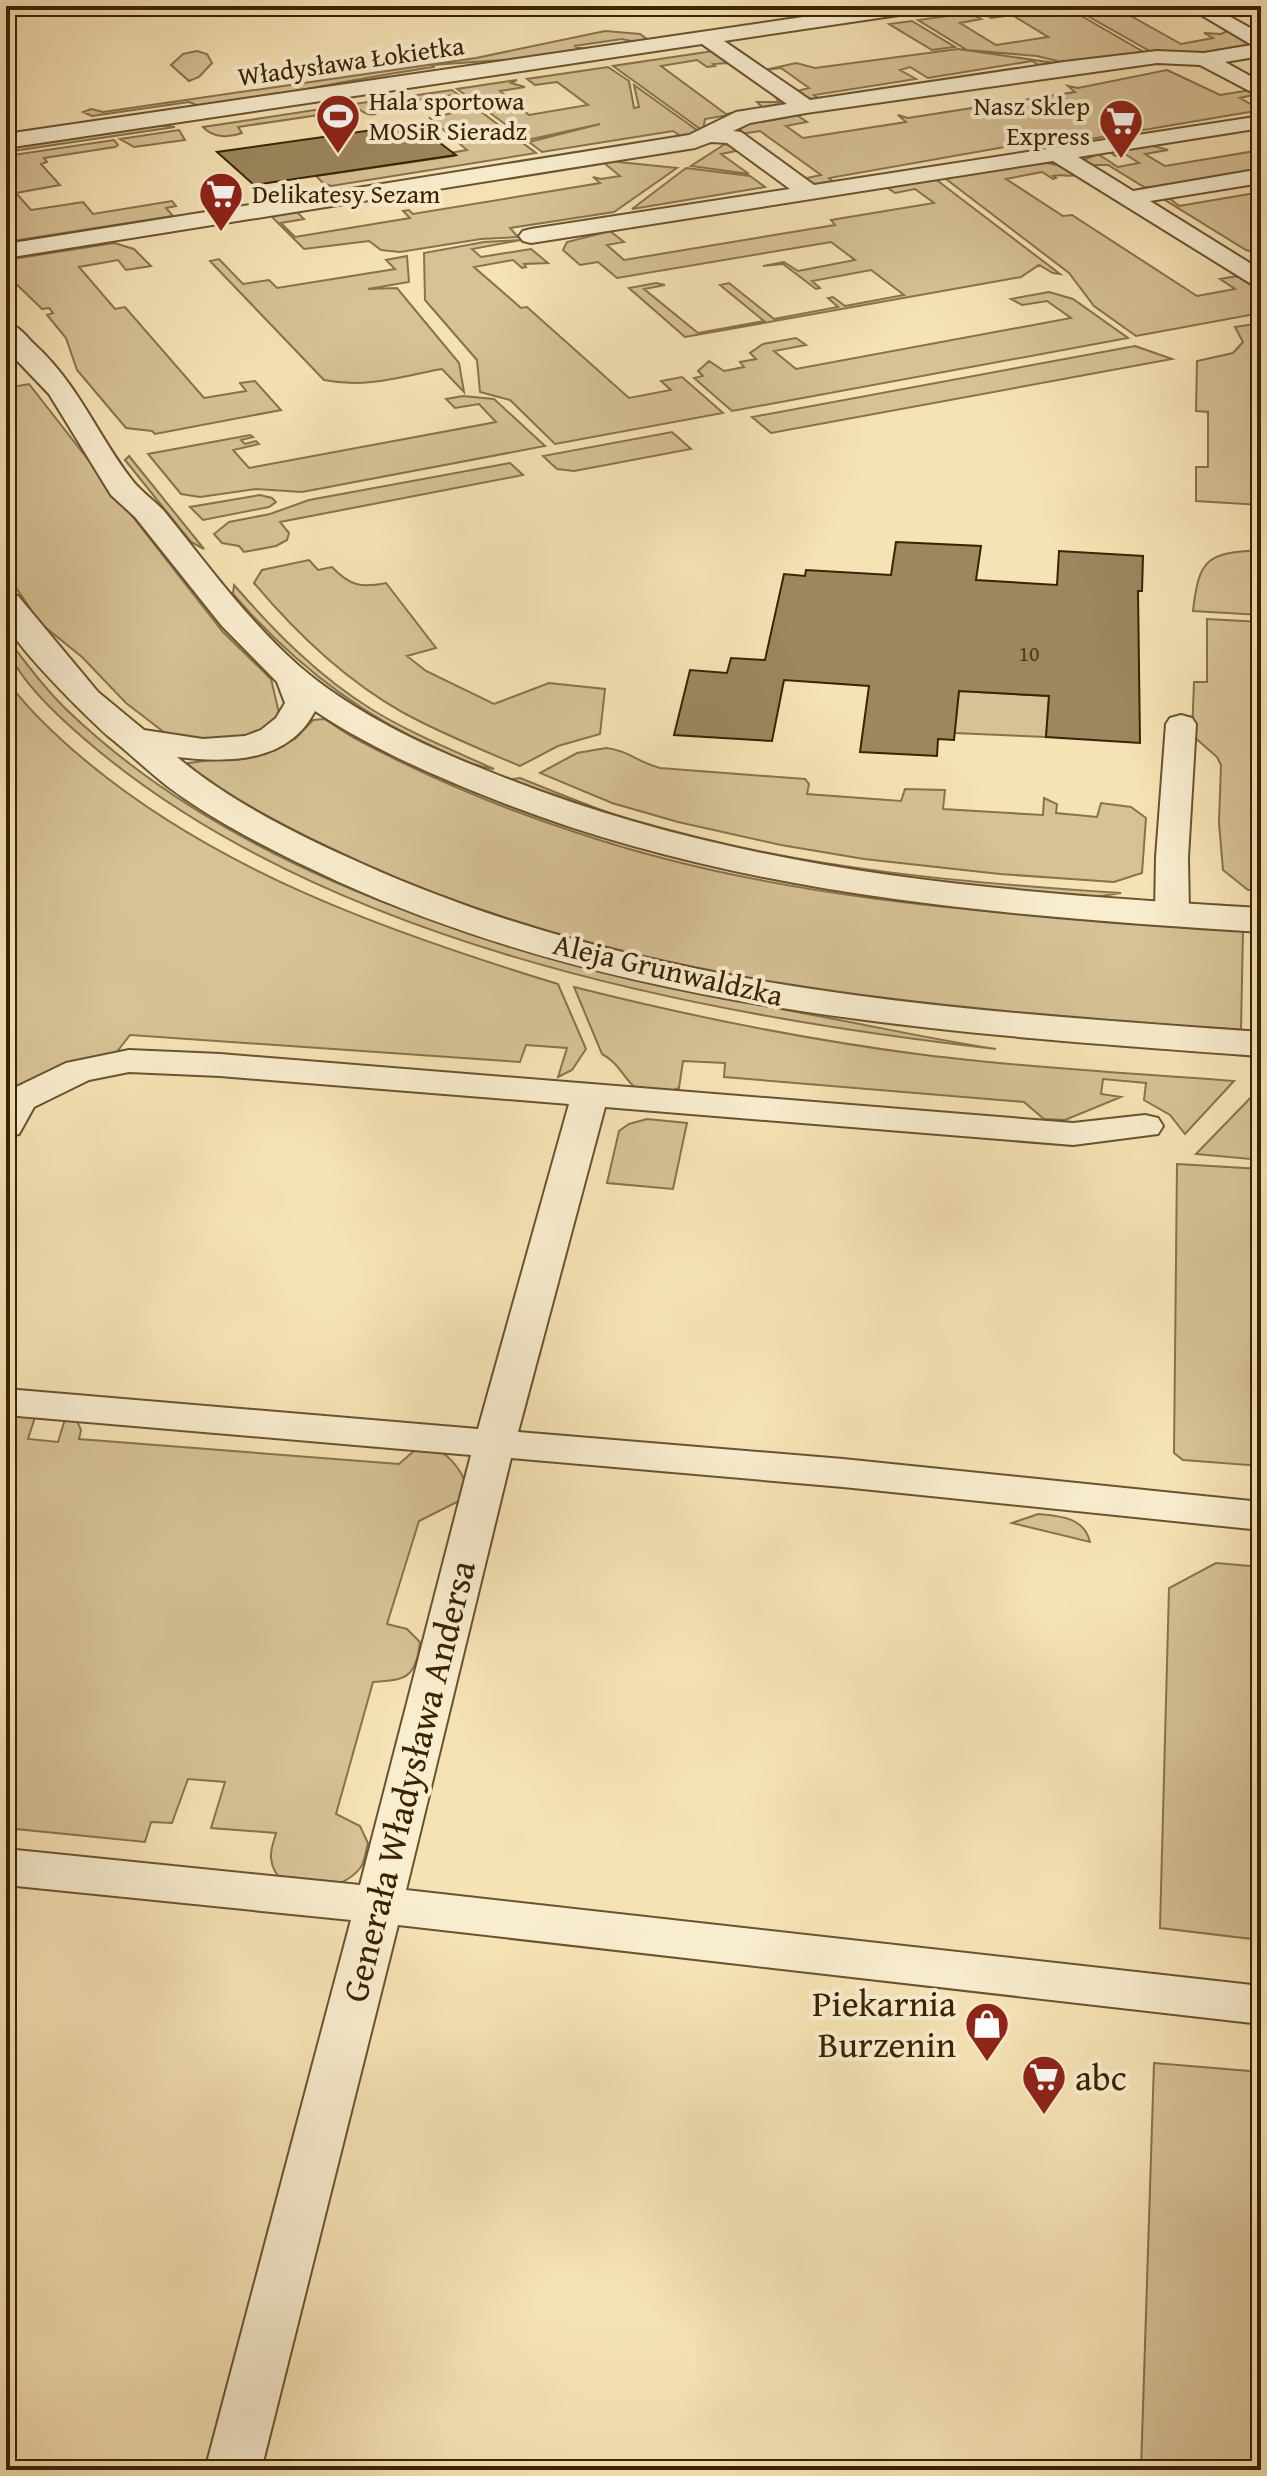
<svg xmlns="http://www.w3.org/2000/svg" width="1267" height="2476" font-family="'Gentium Book Plus',serif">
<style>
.green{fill:#d6c296;stroke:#88724c;stroke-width:2}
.building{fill:#9c875f;stroke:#3a2301;stroke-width:2}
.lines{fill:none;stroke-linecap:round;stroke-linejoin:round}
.minor-casing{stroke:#69532e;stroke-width:4}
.tertiary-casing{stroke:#69532e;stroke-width:4}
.minor{fill:#f9edcf;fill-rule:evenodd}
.tertiary{fill:#f9edcf;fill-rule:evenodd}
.labels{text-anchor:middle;stroke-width:8;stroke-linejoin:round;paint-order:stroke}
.far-number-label{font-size:22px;fill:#523c18}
.far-street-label{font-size:26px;fill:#3a2301;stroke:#f9edcf}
.far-poi-label{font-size:26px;fill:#3a2301;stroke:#f9edcf;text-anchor:start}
.street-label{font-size:30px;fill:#3a2301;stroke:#f9edcf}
.near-street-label{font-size:36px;fill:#3a2301;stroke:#f9edcf}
.near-poi-label{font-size:36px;fill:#3a2301;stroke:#f9edcf;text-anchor:end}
</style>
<rect width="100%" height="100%" fill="#f6e3b5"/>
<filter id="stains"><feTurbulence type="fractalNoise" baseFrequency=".0025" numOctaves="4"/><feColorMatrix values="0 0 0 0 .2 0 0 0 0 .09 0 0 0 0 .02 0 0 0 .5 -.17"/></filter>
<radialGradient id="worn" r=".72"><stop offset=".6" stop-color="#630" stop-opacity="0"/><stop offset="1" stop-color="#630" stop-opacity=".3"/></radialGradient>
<path class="green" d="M 1014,6 L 1064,6 L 1149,55 L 1069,64 L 1037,56 L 967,50 L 918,20 L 970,13 L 981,19 L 960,23 L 996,45 L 1048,37 L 1012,15 L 991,18 L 979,11 Z
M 1070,6 L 1113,6 L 1181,44 L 1213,38 L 1204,33 L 1221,34 L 1230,30 L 1252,43 L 1252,46 L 1234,51 L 1155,54 Z
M 912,21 L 955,47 L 932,50 L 889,24 Z
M 605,31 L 640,34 L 647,39 L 640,43 L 622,39 L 574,46 L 588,50 L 505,63 L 501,60 L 433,65 L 434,67 C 357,78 282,95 202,107 L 189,102 L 92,116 L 83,112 L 91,109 L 103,112 L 476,58 Z
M 958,49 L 1062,64 L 1042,67 L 1032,61 L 928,78 L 910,67 L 900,70 L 916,79 L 814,95 L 822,101 L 803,97 L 797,91 L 809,88 L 781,68 L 765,70 L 796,63 L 815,68 Z
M 197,51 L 207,54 L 212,63 L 199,77 L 189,81 L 171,65 L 183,54 Z
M 713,51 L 731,63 L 713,64 L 715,66 L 707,67 L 697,60 L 661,66 L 726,114 L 763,108 L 757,102 L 779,102 L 777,99 L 786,102 L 785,105 L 705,119 L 703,131 L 613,66 Z
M 608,67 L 629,81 L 634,108 L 639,107 L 634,85 L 701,133 L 685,139 L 673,131 L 542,152 L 529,142 L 600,124 L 527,140 L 457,89 L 517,80 L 511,83 L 525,87 L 500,91 L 529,115 L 588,105 L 557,82 L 535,85 L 527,79 Z
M 1167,70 L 1220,95 L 1251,90 L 1257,94 L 1240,98 L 1261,110 L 1073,142 L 1020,148 L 1016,145 L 829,178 L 837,185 L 819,186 L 802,179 L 821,175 L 760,131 L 741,134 L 739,131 L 745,124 L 794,113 L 807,122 L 786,126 L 803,138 L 906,122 L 898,115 L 908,118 L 1075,92 L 1068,86 L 1078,88 Z
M 452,90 L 536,153 L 331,186 L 323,183 L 316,176 L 453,156 L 449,153 L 467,150 L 430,118 L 466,110 L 453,95 L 402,102 L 397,98 Z
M 374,101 L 381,108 C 376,118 366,115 359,109 L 238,127 L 242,133 C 229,138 213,138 203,127 Z
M 159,125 L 175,127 L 6,152 L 6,146 Z
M 179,130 L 185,140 L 134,147 L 120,139 Z
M 114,140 L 118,145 L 115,147 L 44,158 L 47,162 L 41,164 L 60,185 L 16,193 L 31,210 L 83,202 L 93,214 L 172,201 L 176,206 L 166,208 L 173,216 L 6,242 L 6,156 Z
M 725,144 L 741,150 L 721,154 L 749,174 L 691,166 Z
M 1159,144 L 1153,146 L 1168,150 L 1145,154 L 1165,166 L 1261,150 L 1261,172 L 1157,189 L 1144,187 L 1108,165 L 1083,165 L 1083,160 L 1098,154 L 1118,167 L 1139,163 L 1125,154 L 1115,156 L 1110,152 Z
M 599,160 L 677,168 L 614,212 L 510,228 L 518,237 L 481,239 L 400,252 L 381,250 L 369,241 L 304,249 L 273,218 L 276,215 L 296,211 L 304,219 L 281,223 L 295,237 L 410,218 L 403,211 L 409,210 L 413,214 L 600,183 L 593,177 L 601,179 L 620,176 L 604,163 L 566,169 L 563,166 Z
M 1041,162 L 1064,166 L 1078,175 C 1068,177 1062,174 1053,176 L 1056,178 L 1053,179 L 1042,172 L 1006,179 L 1063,216 L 1072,215 L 1197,296 L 1235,289 L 1220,279 L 1237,276 L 1261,291 L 1261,313 L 1136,336 L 1094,306 L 1069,273 L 942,176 Z
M 686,168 L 750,176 L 765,187 L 632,209 Z
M 934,178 L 1060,274 L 1053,273 L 1039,265 L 1021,277 L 685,337 L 629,288 L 656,283 L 665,285 L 644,289 L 698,333 L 764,321 L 720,285 L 729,283 L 774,319 L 838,307 L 828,298 L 833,297 L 845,306 L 904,295 L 871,270 L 812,281 L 820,288 L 816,289 L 783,264 L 763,266 L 784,262 L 798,271 L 855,260 L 831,242 L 617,278 L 598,262 L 580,265 L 563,250 L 567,242 L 610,231 L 624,242 L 607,245 L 624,260 L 835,225 L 831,220 L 934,203 L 915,189 L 895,193 L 885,186 Z
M 1261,192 L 1261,254 L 1246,250 L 1165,200 L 1168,197 L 1179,206 Z
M 521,240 L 472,249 L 481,257 L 531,249 L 548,263 L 524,264 L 526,267 L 522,268 L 513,260 L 474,267 L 521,308 L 527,307 L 629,398 L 671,390 L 661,381 L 682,377 L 723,413 L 555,444 L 510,400 L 480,392 L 477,360 L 425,300 L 424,253 L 484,242 Z
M 114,243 L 134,249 L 151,266 L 126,270 L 118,260 L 79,267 L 115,309 L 125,307 L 204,398 L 246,391 L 240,383 L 255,381 L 281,410 L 155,434 L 152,431 L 126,428 L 77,370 L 66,338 L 47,315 L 53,313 L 49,308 L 42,309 L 6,274 L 6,260 Z
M 407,256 L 409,282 L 368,289 L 397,288 L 459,363 L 464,392 L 442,369 C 406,375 368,389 324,380 L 210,261 L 219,259 L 243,284 L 269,280 L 277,288 L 395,269 L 386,260 Z
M 1049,292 L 1073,299 L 1128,338 L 732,411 L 694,378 L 703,376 L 698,371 L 709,361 L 724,371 L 744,367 L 740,362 L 756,359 L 750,353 L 763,344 L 796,338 L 806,345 L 774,351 L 796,369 L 1071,318 L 1047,301 L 1022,305 L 1011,299 Z
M 1261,323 L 1261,505 L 1196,501 L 1196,467 L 1208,467 L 1208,412 L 1196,411 L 1197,361 L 1233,353 L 1243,342 L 1235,327 Z
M 1135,346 L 1172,359 L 771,433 L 752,417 Z
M 29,384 L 223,632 L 271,679 L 280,717 L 269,729 L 221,743 L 169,736 L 126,703 L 82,657 L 40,623 L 6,573 L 6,388 Z
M 463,396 L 494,399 L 545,446 L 302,492 L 256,489 L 200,497 L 181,494 L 148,454 L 250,435 L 253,437 L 241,440 L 245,444 L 256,441 L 259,444 L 233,450 L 249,468 L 496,422 L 479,404 L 455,408 L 446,399 Z
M 672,432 L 691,449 L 574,471 L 557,469 L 543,456 Z
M 129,456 L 204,549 L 191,542 L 125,460 Z
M 510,463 L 523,475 L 280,522 L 289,533 L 287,540 L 276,546 L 244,552 L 239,546 L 222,543 L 214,534 L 229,522 L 270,514 L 309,500 Z
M 260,495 L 272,498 L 276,502 L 269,507 L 203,520 L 190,507 Z
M 1261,550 L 1261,615 L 1193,611 C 1199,558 1207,553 1261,550 Z
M 309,560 L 318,570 L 332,567 C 350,586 361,588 386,583 L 436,648 L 407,656 L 426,671 L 494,704 L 549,683 L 605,689 L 600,734 L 558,746 L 520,766 C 480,749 440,733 402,712 C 345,680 296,633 254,583 L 262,570 Z
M 234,585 C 275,632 318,676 371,709 C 410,733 452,750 494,769 C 473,766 455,757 436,748 C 356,713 290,660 233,594 Z
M 1207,619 L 1261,622 L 1261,804 L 1256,824 L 1261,825 L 1261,890 L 1248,890 L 1223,870 L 1219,823 L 1221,765 L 1217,757 L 1192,735 L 1194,682 L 1207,682 Z
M 6,637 C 26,663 45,689 68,711 C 263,898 561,968 818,1016 C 878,1027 936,1040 996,1049 C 695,1015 315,941 81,736 C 58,716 6,669 6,637 Z
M 6,679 C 24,705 49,729 73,750 C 209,869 388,932 558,984 L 586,1049 L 572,1070 L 558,1077 L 567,1048 L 526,1045 L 520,1062 L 130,1035 L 116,1053 L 6,1097 Z
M 959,691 L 1049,696 L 1046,737 L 954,733 Z
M 324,719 C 336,726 348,735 360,741 C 429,778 504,809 578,833 C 791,905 1020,914 1243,930 L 1241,1030 C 1117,1020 991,1016 868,999 C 629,965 384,900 182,764 L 262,753 L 295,739 L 313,720 Z
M 606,748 C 627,750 640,763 660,768 L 805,779 L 809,784 L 807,794 L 901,801 L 905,789 L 945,790 L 943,809 L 1043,815 L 1044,798 L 1057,804 L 1056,813 L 1097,817 L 1101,803 L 1131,807 L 1146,818 L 1142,873 L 1114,882 L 1000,874 L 864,859 L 781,845 L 678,822 L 612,803 L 540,773 L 577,753 Z
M 520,778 C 565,796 610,815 657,828 C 809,869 966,883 1121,893 L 1095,897 L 1034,893 L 866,875 L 653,832 L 506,780 Z
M 574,987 C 689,1016 807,1040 925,1055 C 1028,1068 1132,1073 1234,1081 L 1185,1134 L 1170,1115 L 1144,1100 L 1146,1083 L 1103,1079 L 1101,1094 L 1121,1097 L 1065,1120 L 1044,1119 L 1024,1102 L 724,1077 L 725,1063 L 683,1061 L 679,1088 C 627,1109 631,1069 602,1054 Z
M 1261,1087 L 1261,1160 L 1196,1154 Z
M 647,1119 L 687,1123 L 673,1189 L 607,1183 L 619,1131 L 629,1124 Z
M 1177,1164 L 1261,1169 L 1261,1466 L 1183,1460 L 1174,1453 Z
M 6,1412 L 36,1414 L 28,1439 L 58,1442 L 66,1416 L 77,1421 L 81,1430 L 79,1439 L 399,1464 L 424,1442 C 447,1453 460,1465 468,1489 L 459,1501 L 419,1521 L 387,1624 L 407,1629 L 420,1642 C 416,1679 405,1680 373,1682 L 336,1814 L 360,1826 L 368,1843 C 366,1850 365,1860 361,1867 C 340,1896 275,1900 271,1858 C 270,1850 274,1841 276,1833 L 211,1828 L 225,1782 L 188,1779 L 172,1823 L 151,1822 L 145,1842 L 6,1828 Z
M 1038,1514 C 1060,1516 1084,1517 1090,1542 L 1012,1523 Z
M 1216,1563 L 1261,1567 L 1261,1940 L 1160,1928 L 1169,1588 Z
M 1154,2063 L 1261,2072 L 1261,2470 L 1141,2470 Z"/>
<path class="building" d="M 415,124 L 456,155 L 254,185 L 217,152 Z
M 896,542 L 981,546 L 976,580 L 1057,585 L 1059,551 L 1143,556 L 1142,591 L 1138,591 L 1140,743 L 1046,737 L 1049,696 L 959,691 L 954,740 L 938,739 L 937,756 L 860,752 L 869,686 L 784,680 L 772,741 L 674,735 L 690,670 L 727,673 L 731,658 L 765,660 L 784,574 L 805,576 L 806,570 L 891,575 Z"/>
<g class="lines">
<g class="minor-casing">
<path id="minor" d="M 878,6 L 929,6 L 919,12 L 724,41 L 810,100 L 1064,62 L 1157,51 L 1204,53 L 1252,45 L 1186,6 L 1211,6 L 1261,34 L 1261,56 L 1225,62 L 1261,82 L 1261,97 L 1200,65 L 1157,63 L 806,113 L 750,123 L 733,131 L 741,132 L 814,185 L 1261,116 L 1261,128 L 1078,157 L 1133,191 L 1261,169 L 1261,183 L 1150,201 L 1261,270 L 1261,287 L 1253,285 L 1053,161 L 531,243 L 523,241 L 519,236 L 523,231 L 531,229 L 790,189 L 727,143 L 711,142 L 695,148 L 6,258 L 6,244 L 689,135 L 736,112 L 787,104 L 702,44 L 6,148 L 6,134 Z
M 1181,715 L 1192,718 L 1196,724 L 1188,857 L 1189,914 L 1184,921 L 1172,924 L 1160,921 L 1155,914 L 1156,857 L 1166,724 L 1170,718 Z
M 129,1050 L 220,1054 L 1073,1123 L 1145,1115 L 1158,1118 L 1163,1126 L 1158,1134 L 1073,1145 L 605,1107 L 518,1432 L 843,1459 L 1261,1502 L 1261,1530 L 843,1487 L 511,1458 L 406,1890 L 1261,1986 L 1261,2024 L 398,1925 L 261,2470 L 205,2470 L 351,1920 L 6,1885 L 6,1849 L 360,1885 L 471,1455 L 6,1415 L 6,1389 L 478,1429 L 569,1104 L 220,1076 L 129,1072 L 89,1080 L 34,1107 L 19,1134 L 6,1137 L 6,1092 L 66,1063 Z"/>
</g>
<g class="tertiary-casing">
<path id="tertiary" d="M 6,322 C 19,326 25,335 34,344 C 79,385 97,435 132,480 C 141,492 154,500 164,511 C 207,564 248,621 299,666 C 356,715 428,748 498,775 C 746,874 997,892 1261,908 L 1261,932 C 999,915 734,896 488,797 C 428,773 369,747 315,711 C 288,763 229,763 177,757 C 232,803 300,836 365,865 C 648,992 956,1010 1261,1032 L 1261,1056 C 948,1033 629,1013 339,882 C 281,855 219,825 167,786 C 147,770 128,752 108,736 C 89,719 10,642 6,621 C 4,613 6,602 6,593 L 18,596 L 98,692 L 144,730 L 203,739 L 245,736 L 261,730 L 276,718 L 285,703 L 277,682 L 222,626 L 135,517 L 111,495 L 49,394 L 6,349 Z"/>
</g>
<use href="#minor" class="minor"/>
<use href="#tertiary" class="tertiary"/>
</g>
<defs>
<g id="stadium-pin" transform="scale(2.3)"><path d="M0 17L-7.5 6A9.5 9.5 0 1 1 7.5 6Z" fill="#8f2418" stroke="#f9edcf"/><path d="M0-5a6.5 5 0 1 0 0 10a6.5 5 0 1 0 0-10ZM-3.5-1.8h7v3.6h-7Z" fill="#fff"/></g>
<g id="supermarket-pin" transform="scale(2.3)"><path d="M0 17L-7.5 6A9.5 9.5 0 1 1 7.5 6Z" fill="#8f2418" stroke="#f9edcf"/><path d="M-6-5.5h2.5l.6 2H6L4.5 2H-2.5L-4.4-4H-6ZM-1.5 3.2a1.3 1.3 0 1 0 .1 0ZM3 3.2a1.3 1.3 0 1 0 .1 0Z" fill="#fff"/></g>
<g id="shop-pin" transform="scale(2.3)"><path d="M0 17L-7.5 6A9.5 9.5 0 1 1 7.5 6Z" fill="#8f2418" stroke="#f9edcf"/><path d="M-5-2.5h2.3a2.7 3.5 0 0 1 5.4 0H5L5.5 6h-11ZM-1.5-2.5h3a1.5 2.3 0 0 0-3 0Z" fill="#fff"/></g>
</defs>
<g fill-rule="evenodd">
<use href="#stadium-pin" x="338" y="116"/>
<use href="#supermarket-pin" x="1121" y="121"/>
<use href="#supermarket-pin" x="221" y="194"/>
<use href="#shop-pin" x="987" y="2024"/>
<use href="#supermarket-pin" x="1044" y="2077"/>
</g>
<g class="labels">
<g class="far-number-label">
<text x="1029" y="661">10</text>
</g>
<g class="far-street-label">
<text transform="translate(351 61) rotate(-8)" y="9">Władysława Łokietka</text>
</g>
<g class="far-poi-label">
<text x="369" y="110">Hala sportowa<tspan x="369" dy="30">MOSiR Sieradz</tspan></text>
<text x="1090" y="115" text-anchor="end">Nasz Sklep<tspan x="1090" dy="30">Express</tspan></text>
<text x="252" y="203">Delikatesy Sezam</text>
</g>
<g class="street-label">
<text transform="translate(668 970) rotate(13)" y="10">Aleja Grunwaldzka</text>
</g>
<g class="near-street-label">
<text transform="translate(408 1781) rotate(-76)" y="13">Generała Władysława Andersa</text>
</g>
<g class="near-poi-label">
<text x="956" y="2016">Piekarnia<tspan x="956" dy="41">Burzenin</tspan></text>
<text x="1075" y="2090" text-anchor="start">abc</text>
</g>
</g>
<rect width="1267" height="2476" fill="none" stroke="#f6e3b5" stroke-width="32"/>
<rect x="8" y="8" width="1251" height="2460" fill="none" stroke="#3a2301" stroke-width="4"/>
<rect x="16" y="16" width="1235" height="2444" fill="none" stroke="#3a2301" stroke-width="2"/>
<rect width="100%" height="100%" filter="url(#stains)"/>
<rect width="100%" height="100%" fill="url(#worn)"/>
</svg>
